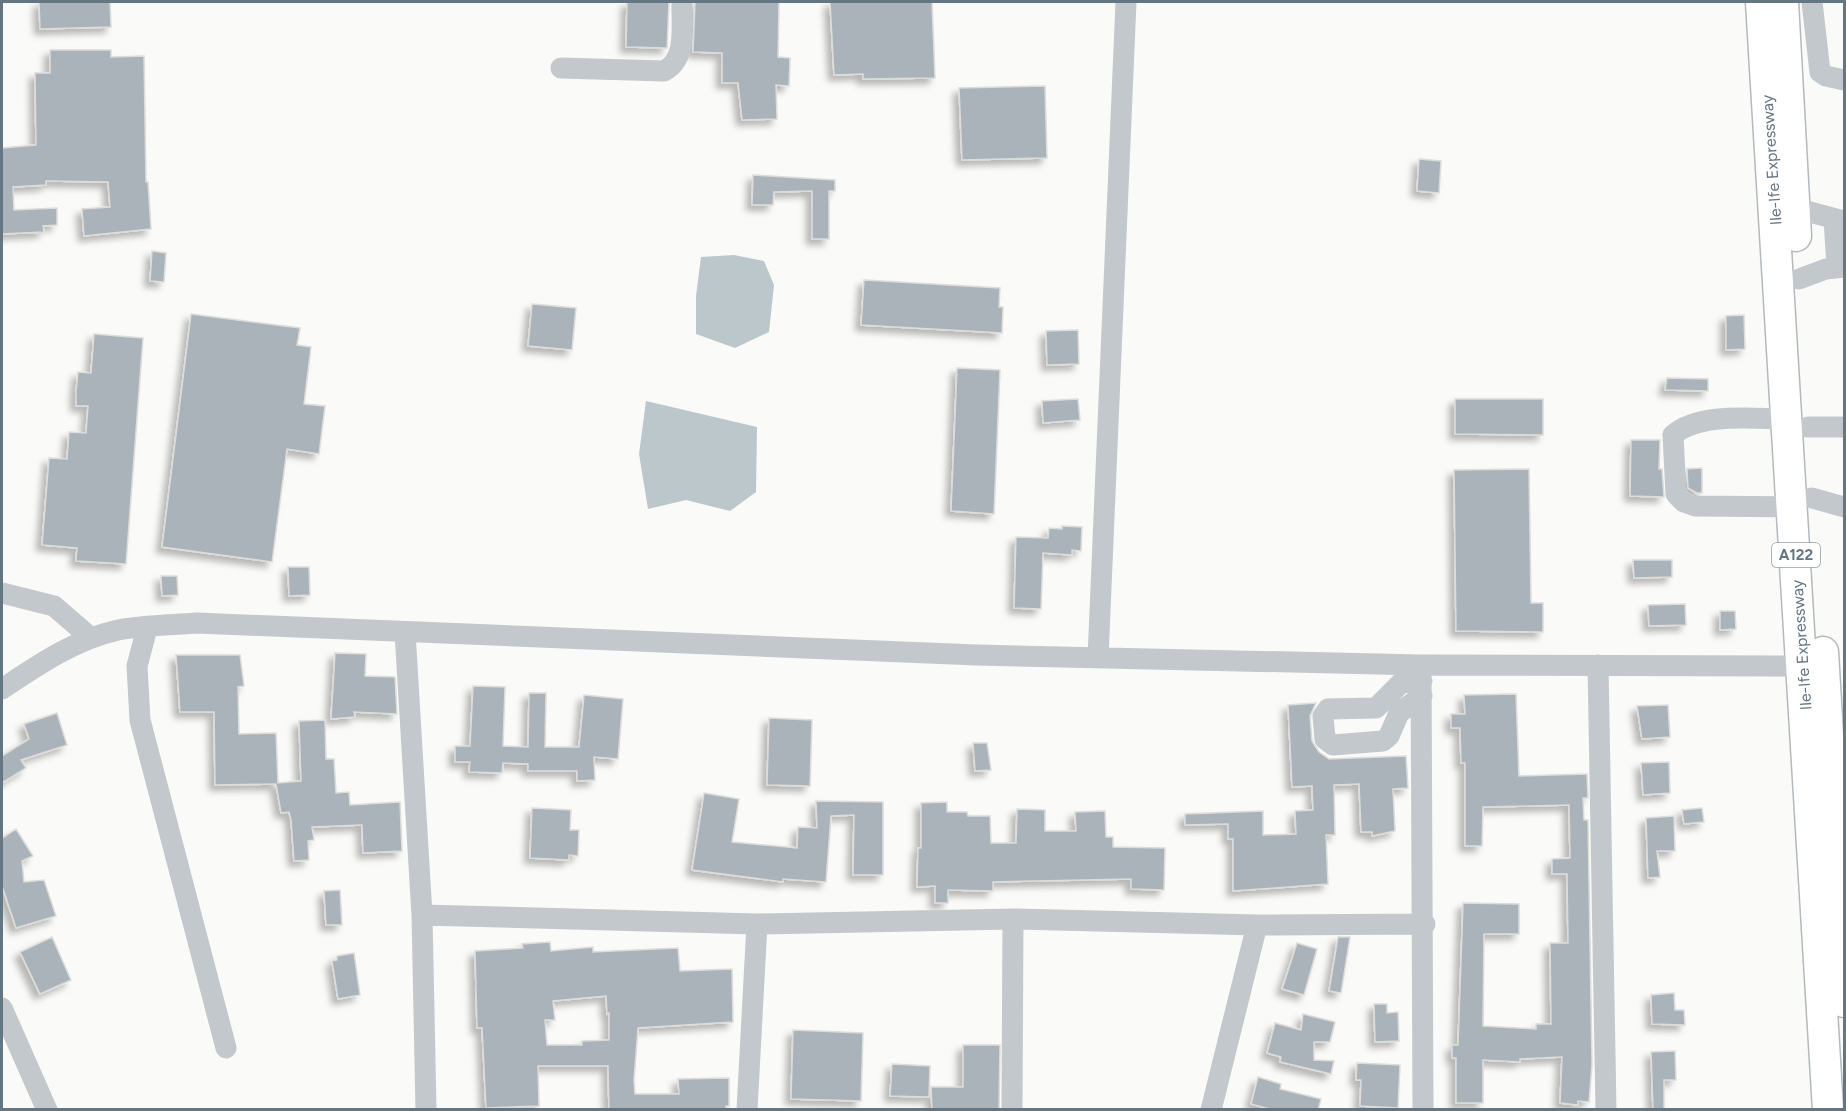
<svg xmlns="http://www.w3.org/2000/svg" width="1846" height="1111" font-family="Figtree,sans-serif">
<style>
.water{fill:#bbc7cb}
.building{fill:#aab3b9;stroke:#dcdcda;stroke-width:1.5;fill-rule:evenodd;filter:url(#shadow)}
.lines{fill:none;stroke-linecap:round;stroke-linejoin:round}
.highway-casing{stroke:#b4b9bd;stroke-width:33}
.minor{stroke:#c3c8cc;stroke-width:21}
.highway{stroke:#fff;stroke-width:30}
.labels{text-anchor:middle;stroke-width:6;stroke-linejoin:round;paint-order:stroke}
.shield{fill:#fff;stroke:#939fa8;stroke-width:1.5}
.shield-label{font-size:15px;font-weight:bold;fill:#657683}
.street-label{font-size:16px;fill:#657683;stroke:#fff}
</style>
<defs>
<filter id="shadow"><feDropShadow dx="-5.5" dy="5.5" stdDeviation="3" flood-color="#0004"/></filter>
</defs>
<rect width="100%" height="100%" fill="#fafaf8"/>
<path class="water" d="M 734,255 L 764,261 L 774,285 L 769,332 L 735,348 L 696,334 L 696,296 L 701,257 Z
M 646,401 L 757,427 L 756,492 L 730,511 L 686,500 L 648,509 L 639,454 Z"/>
<path class="building" d="M 39,2 L 110,2 L 111,27 L 40,29 Z
M 627,2 L 669,2 L 667,48 L 626,47 Z
M 695,2 L 779,2 L 778,57 L 790,58 L 789,86 L 776,85 L 777,119 L 742,120 L 738,83 L 722,83 L 722,53 L 693,52 Z
M 830,2 L 932,2 L 935,78 L 863,79 L 863,74 L 834,75 Z
M 50,50 L 111,50 L 111,57 L 144,56 L 146,182 L 148,182 L 151,229 L 84,236 L 82,209 L 110,207 L 108,182 L 46,181 L 46,185 L 13,187 L 14,210 L 57,208 L 57,225 L 43,226 L 44,232 L 2,234 L 2,148 L 36,145 L 35,73 L 50,73 Z
M 1045,86 L 1047,158 L 962,160 L 959,88 Z
M 1419,159 L 1441,161 L 1439,193 L 1417,191 Z
M 753,175 L 835,180 L 835,191 L 829,191 L 829,239 L 812,239 L 812,191 L 774,192 L 773,205 L 752,205 Z
M 152,251 L 166,253 L 164,282 L 150,281 Z
M 864,280 L 1000,288 L 999,307 L 1003,307 L 1002,333 L 861,325 Z
M 532,304 L 576,308 L 572,350 L 528,346 Z
M 191,314 L 300,328 L 297,345 L 311,347 L 304,404 L 325,406 L 319,454 L 287,449 L 272,562 L 162,547 Z
M 1744,315 L 1745,349 L 1726,350 L 1726,316 Z
M 1078,330 L 1079,364 L 1047,365 L 1046,331 Z
M 94,334 L 143,338 L 126,564 L 76,561 L 77,548 L 42,545 L 49,458 L 67,459 L 69,432 L 86,433 L 88,406 L 76,406 L 76,392 L 78,372 L 91,373 Z
M 957,368 L 1000,370 L 994,514 L 951,511 Z
M 1667,378 L 1708,379 L 1708,391 L 1665,390 Z
M 1078,399 L 1080,420 L 1043,423 L 1042,401 Z
M 1455,399 L 1543,399 L 1543,435 L 1455,434 Z
M 1631,440 L 1660,440 L 1659,469 L 1662,469 L 1664,497 L 1630,496 Z
M 1702,468 L 1702,493 L 1697,493 L 1688,488 L 1687,469 Z
M 1529,469 L 1531,603 L 1543,603 L 1543,632 L 1456,631 L 1454,470 Z
M 1062,526 L 1082,527 L 1081,551 L 1072,550 L 1072,555 L 1043,553 L 1041,609 L 1014,608 L 1016,537 L 1048,538 L 1049,528 L 1062,529 Z
M 1633,560 L 1672,560 L 1672,577 L 1634,578 Z
M 288,567 L 309,567 L 310,595 L 289,596 Z
M 161,576 L 177,576 L 178,595 L 162,596 Z
M 1685,604 L 1686,625 L 1649,626 L 1648,605 Z
M 1720,611 L 1735,611 L 1736,629 L 1720,630 Z
M 335,653 L 366,654 L 365,676 L 395,677 L 397,714 L 354,712 L 355,717 L 331,719 Z
M 176,655 L 240,655 L 244,686 L 238,687 L 239,734 L 276,733 L 278,783 L 301,781 L 299,721 L 325,720 L 326,759 L 334,759 L 336,793 L 349,792 L 350,805 L 400,802 L 402,851 L 363,853 L 362,825 L 312,827 L 314,840 L 308,841 L 309,860 L 294,861 L 291,820 L 289,812 L 281,813 L 276,784 L 215,785 L 214,712 L 180,712 Z
M 473,686 L 505,687 L 503,746 L 528,747 L 529,693 L 546,693 L 545,747 L 579,747 L 584,695 L 623,699 L 618,759 L 594,757 L 595,780 L 577,781 L 577,771 L 528,771 L 528,764 L 503,763 L 502,773 L 469,772 L 470,762 L 455,762 L 455,746 L 470,746 Z
M 1516,694 L 1519,776 L 1587,774 L 1588,798 L 1583,798 L 1584,820 L 1588,820 L 1592,1064 L 1589,1102 L 1578,1101 L 1578,1105 L 1560,1103 L 1562,1057 L 1520,1059 L 1520,1062 L 1483,1060 L 1483,1103 L 1456,1103 L 1456,1058 L 1452,1058 L 1452,1045 L 1458,1045 L 1463,903 L 1519,904 L 1519,934 L 1484,934 L 1483,1026 L 1536,1029 L 1536,1024 L 1551,1024 L 1550,943 L 1568,943 L 1567,874 L 1552,874 L 1552,859 L 1570,858 L 1569,805 L 1483,807 L 1482,846 L 1465,846 L 1465,763 L 1461,763 L 1460,728 L 1451,728 L 1451,714 L 1465,714 L 1464,695 Z
M 1316,703 L 1310,716 L 1312,741 L 1319,752 L 1329,759 L 1406,756 L 1408,788 L 1393,789 L 1395,831 L 1372,836 L 1372,832 L 1361,832 L 1359,784 L 1334,785 L 1335,835 L 1326,835 L 1328,884 L 1233,891 L 1233,839 L 1228,839 L 1228,824 L 1185,825 L 1185,814 L 1263,811 L 1263,835 L 1296,834 L 1295,811 L 1313,810 L 1312,786 L 1292,787 L 1288,705 Z
M 1668,705 L 1670,737 L 1642,739 L 1637,706 Z
M 57,713 L 67,745 L 21,760 L 26,768 L 2,783 L 2,756 L 29,739 L 24,724 Z
M 769,718 L 812,720 L 810,786 L 767,785 Z
M 973,743 L 987,743 L 991,770 L 975,771 Z
M 1669,762 L 1670,793 L 1643,795 L 1641,763 Z
M 704,793 L 739,799 L 732,842 L 797,848 L 798,827 L 817,828 L 816,801 L 883,802 L 883,875 L 853,875 L 854,815 L 831,816 L 826,882 L 783,879 L 783,882 L 692,870 Z
M 947,802 L 947,812 L 967,812 L 968,816 L 990,816 L 991,843 L 1016,843 L 1017,809 L 1045,810 L 1045,831 L 1076,831 L 1075,812 L 1105,811 L 1106,837 L 1113,837 L 1113,847 L 1165,848 L 1164,890 L 1131,889 L 1131,879 L 993,882 L 993,891 L 948,890 L 948,903 L 935,903 L 935,886 L 917,887 L 918,848 L 921,848 L 921,803 Z
M 532,808 L 571,810 L 570,830 L 579,830 L 578,856 L 569,855 L 569,860 L 530,858 Z
M 1702,808 L 1704,822 L 1684,824 L 1682,810 Z
M 1674,816 L 1675,851 L 1657,851 L 1660,877 L 1648,878 L 1646,818 Z
M 16,829 L 33,856 L 22,861 L 24,882 L 44,880 L 56,916 L 16,928 L 2,886 L 2,838 Z
M 340,890 L 342,925 L 326,925 L 324,891 Z
M 52,937 L 71,980 L 40,994 L 20,952 Z
M 1338,937 L 1350,937 L 1341,993 L 1329,991 Z
M 550,942 L 551,951 L 593,947 L 593,952 L 678,948 L 680,971 L 732,969 L 733,1022 L 638,1028 L 634,1080 L 635,1094 L 679,1094 L 678,1079 L 729,1078 L 729,1106 L 726,1106 L 726,1110 L 609,1110 L 608,1066 L 538,1066 L 539,1106 L 486,1108 L 482,1028 L 477,1028 L 475,951 L 523,948 L 522,944 ZM 606,996 L 607,1014 L 609,1013 L 609,1040 L 582,1041 L 582,1045 L 547,1045 L 545,1020 L 555,1020 L 553,1001 Z
M 1297,943 L 1317,949 L 1304,995 L 1282,989 Z
M 354,953 L 360,995 L 338,999 L 332,961 L 337,960 L 337,956 Z
M 1674,993 L 1675,1010 L 1684,1010 L 1685,1025 L 1652,1024 L 1651,995 Z
M 1374,1004 L 1387,1004 L 1387,1013 L 1398,1012 L 1399,1041 L 1375,1042 Z
M 1303,1014 L 1335,1022 L 1330,1042 L 1314,1042 L 1314,1060 L 1334,1061 L 1331,1074 L 1280,1062 L 1281,1057 L 1267,1053 L 1275,1023 L 1301,1030 Z
M 793,1030 L 863,1033 L 861,1101 L 791,1099 Z
M 963,1045 L 1000,1045 L 999,1110 L 932,1110 L 931,1087 L 963,1087 Z
M 1675,1051 L 1676,1080 L 1664,1080 L 1664,1110 L 1653,1110 L 1651,1052 Z
M 1357,1063 L 1400,1065 L 1398,1108 L 1360,1106 L 1361,1080 L 1356,1080 Z
M 892,1064 L 930,1066 L 929,1097 L 890,1096 Z
M 1258,1077 L 1281,1084 L 1280,1089 L 1321,1099 L 1318,1110 L 1273,1110 L 1251,1104 Z"/>
<g class="lines">
<g class="highway-casing">
<path id="highway" d="M 1761,2 L 1828,1110
M 1783,2 L 1796,236
M 1823,652 L 1844,1002"/>
</g>
<path class="minor" d="M 1812,2 L 1820,72 L 1826,76 L 1844,80
M 561,68 L 664,71 C 688,59 681,25 682,2
M 1795,208 L 1844,221
M 1834,219 L 1837,267
M 1799,279 L 1826,269 L 1844,267
M 1787,419 C 1753,419 1700,412 1673,435 L 1676,494 L 1684,502 L 1695,506 L 1793,507
M 1808,427 L 1844,427
M 1812,498 L 1844,507
M 2,593 L 54,606 L 91,638
M 147,628 L 137,666 L 140,720 L 226,1048
M 405,632 L 422,915 L 426,1110
M 1098,658 L 1126,2
M 1421,665 L 1423,1110
M 1598,665 L 1606,1110
M 1422,681 L 1401,683 L 1376,708 L 1328,709 L 1323,716 L 1325,739 L 1333,745 L 1383,741 L 1389,736 L 1399,713 L 1422,696
M 2,689 C 38,665 74,640 118,630 C 143,625 172,625 197,623 L 977,655 L 1421,665 L 1803,666
M 422,915 L 757,924 L 1013,919 L 1257,925 L 1425,924
M 2,1008 L 47,1110
M 747,1110 L 757,924
M 1012,1110 L 1013,919
M 1211,1110 L 1257,925"/>
<use href="#highway" class="highway"/>
</g>
<g class="labels">
<rect class="shield" x="1772" y="543" width="48" height="24" rx="4.5"/>
<g class="shield-label">
<text x="1796" y="560">A122</text>
</g>
<g class="street-label">
<text transform="translate(1771 160) rotate(-94)" y="6">Ile-Ife Expressway</text>
<text transform="translate(1801 645) rotate(-94)" y="6">Ile-Ife Expressway</text>
</g>
</g>
<rect width="1846" height="1111" fill="none" stroke="#657683" stroke-width="6"/>
</svg>
